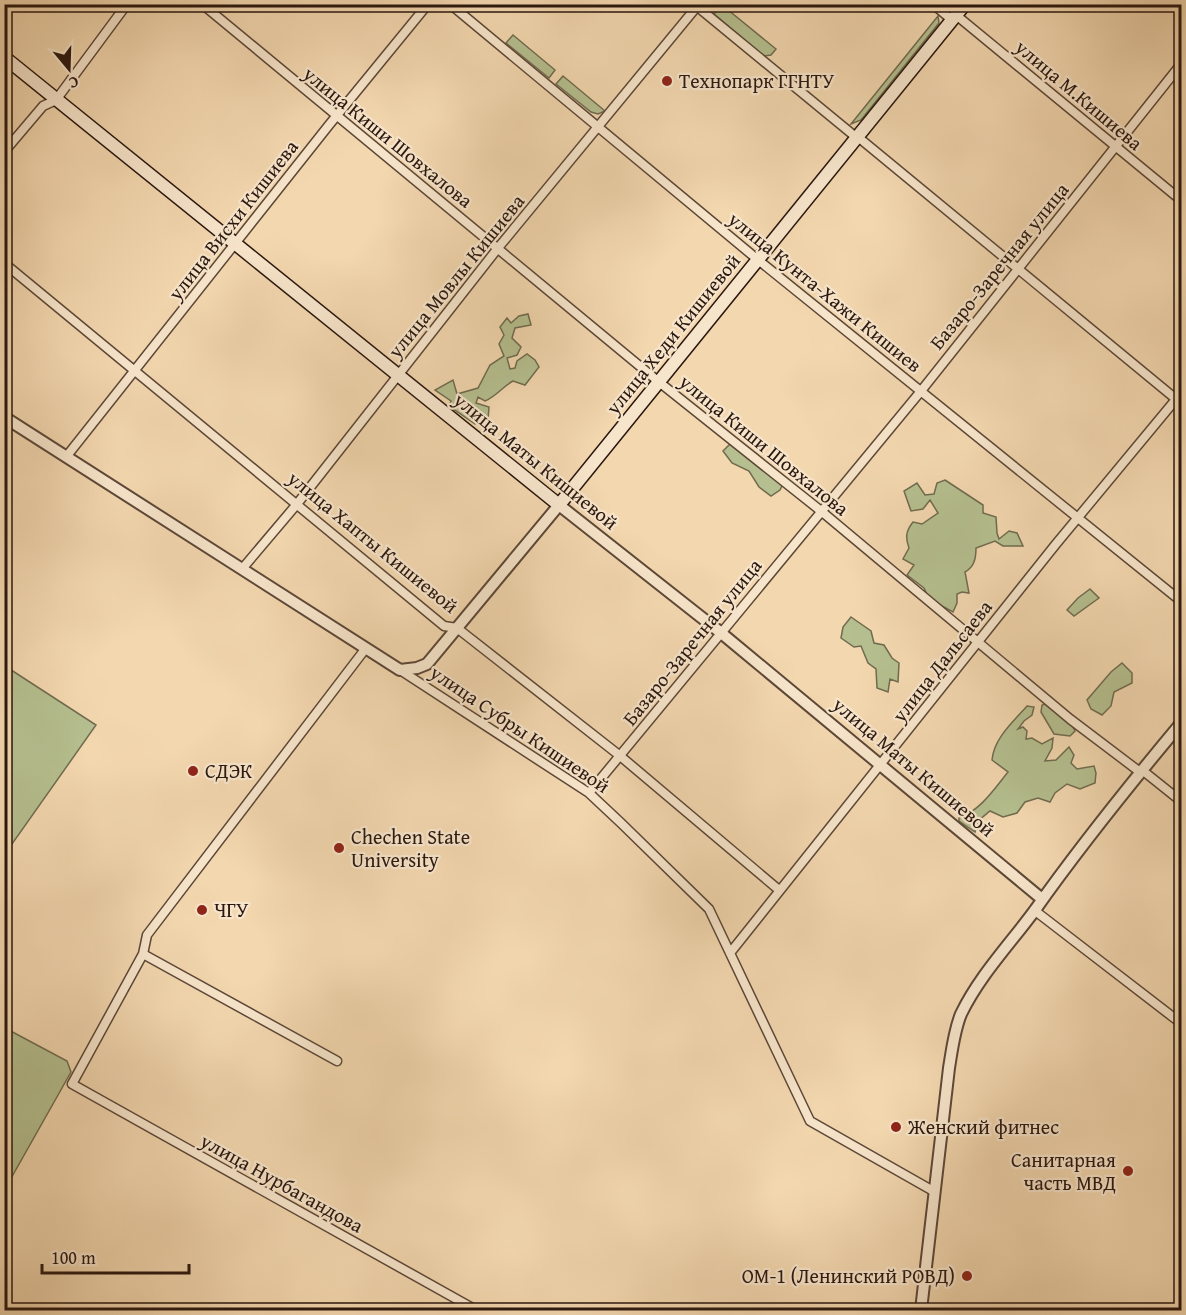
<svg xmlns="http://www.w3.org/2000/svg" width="1186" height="1315" font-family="'Gentium Book Plus',serif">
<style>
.green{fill:#b5bf8f;stroke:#706b4f;stroke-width:1.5}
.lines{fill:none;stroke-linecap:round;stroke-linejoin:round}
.minor-casing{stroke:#5c4737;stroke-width:11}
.tertiary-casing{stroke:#5c4737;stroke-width:14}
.secondary-casing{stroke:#2a170f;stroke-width:15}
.minor{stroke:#f7e5cb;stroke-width:8}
.tertiary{stroke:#f7e5cb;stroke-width:10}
.secondary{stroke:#f7e5cb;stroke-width:12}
.poi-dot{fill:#8f2418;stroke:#f7e5cb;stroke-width:2}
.labels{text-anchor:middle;stroke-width:4.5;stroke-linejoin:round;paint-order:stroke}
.poi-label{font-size:20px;fill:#2a170f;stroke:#f7e5cb;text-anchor:start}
.street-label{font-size:20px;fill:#2a170f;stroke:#f7e5cb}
</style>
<rect width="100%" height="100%" fill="#f3d7af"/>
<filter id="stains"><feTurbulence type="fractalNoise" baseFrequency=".00333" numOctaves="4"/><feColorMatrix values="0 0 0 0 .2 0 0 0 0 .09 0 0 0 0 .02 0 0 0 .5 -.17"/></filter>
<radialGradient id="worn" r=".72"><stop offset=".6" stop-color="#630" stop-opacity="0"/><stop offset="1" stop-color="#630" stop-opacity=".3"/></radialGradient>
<path class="green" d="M 722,5 L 776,49 L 771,55 L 764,56 L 714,14 Z
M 938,16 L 939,23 L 861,120 L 851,124 Z
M 513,35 L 555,70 L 549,78 L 506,43 Z
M 563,76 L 605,111 L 598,114 L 591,112 L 556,84 Z
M 528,314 L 531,325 L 515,328 L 512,338 L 521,347 L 517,355 L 507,358 L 510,369 L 515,368 L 517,361 L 527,354 L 535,360 L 539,367 L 525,385 L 513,381 C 502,387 497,396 485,401 L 478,397 L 476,403 L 489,407 L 488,420 L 475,424 L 449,406 L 451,401 L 435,390 L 453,380 L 457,394 L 478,388 L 490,365 L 504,356 L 499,344 L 504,335 L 500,327 L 507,318 L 511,323 L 519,316 Z
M 732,442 L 783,484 L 780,490 L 771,496 L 759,487 L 749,471 L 732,463 L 723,451 Z
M 945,480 L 983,505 L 983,513 L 996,517 L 997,533 L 999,539 L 1009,531 L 1017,533 L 1023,546 L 1003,546 L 995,541 L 976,548 C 976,559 974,567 965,572 L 969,593 L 962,592 L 957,594 L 957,603 L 953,612 L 929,599 L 924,588 L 907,575 L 914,565 L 903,559 L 909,548 C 905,537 906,531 913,522 L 922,524 L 938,513 L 930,500 L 923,509 L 911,511 L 904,491 L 917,483 L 925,495 L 934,494 L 937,483 Z
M 1090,589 L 1099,598 L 1074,616 L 1067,610 L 1078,598 Z
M 851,617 L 871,631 L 874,643 L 884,645 L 892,658 L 899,663 L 898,682 L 890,679 L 888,692 L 877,688 L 876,669 L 868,663 L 861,646 L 854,647 L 841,638 L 843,627 Z
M 1122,663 L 1132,673 L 1132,683 L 1114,692 L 1111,706 L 1102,715 L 1091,709 L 1087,700 L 1111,672 Z
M 5,666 L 96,725 L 5,854 Z
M 1046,704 L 1069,720 L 1075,731 L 1070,736 L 1054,734 L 1041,712 L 1042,705 Z
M 1027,706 L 1034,707 L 1032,715 L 1024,721 L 1018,729 L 1023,727 L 1027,731 L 1026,739 L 1032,738 L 1042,744 L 1053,738 L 1052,748 L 1045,761 L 1056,760 L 1069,747 L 1074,755 L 1071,763 L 1077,769 L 1094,766 L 1096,773 L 1095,783 L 1080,789 L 1067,784 L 1055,793 L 1050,802 L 1038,798 L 1025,802 L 1017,813 L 1003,817 L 990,811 L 978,821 L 975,832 L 959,821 L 959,818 C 980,811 995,788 1008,772 L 992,760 C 994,738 1013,722 1027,706 Z
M 5,1028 L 67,1061 L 71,1072 L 5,1189 Z"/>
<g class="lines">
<g class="minor-casing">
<path id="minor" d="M 202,4 L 659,382 L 821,511 L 1070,719 L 1140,772
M 450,4 L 757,259 L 1182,602
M 694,4 L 857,138
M 933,4 L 952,20
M 956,15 L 1182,201
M 858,137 L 1182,404
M 4,152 L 43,106 L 56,100 L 127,4
M 4,263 L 444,626 L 457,628 L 619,755 L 779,890
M 66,457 L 329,125 L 428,4
M 242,569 L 297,504 L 498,248 L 699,4
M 366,648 L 147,935 L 143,954 L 72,1084 L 476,1310
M 400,670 L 589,793 L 621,823 L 709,909 L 810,1121 L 935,1192
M 1142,770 L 1182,802
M 589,793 L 921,391 L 1182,63
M 1034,910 L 1182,1024
M 730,953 L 1056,544 L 1182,392
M 143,954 L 337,1061"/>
</g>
<g class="tertiary-casing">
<path id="tertiary" d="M 4,417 L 400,670 L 417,668 L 427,664 L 559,505 L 720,632 L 1042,899
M 921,1310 L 949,1068 C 952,1050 954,1031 961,1014 C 980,975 1010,944 1035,910 C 1081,845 1131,783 1182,722"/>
</g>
<g class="secondary-casing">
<path id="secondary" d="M 4,57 L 559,505 L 965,4"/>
</g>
<use href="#minor" class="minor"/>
<use href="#tertiary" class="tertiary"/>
<use href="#secondary" class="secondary"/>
</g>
<g class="poi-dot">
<circle cx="667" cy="81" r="6"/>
<circle cx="193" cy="771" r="6"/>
<circle cx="339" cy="848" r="6"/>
<circle cx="202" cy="910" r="6"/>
<circle cx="896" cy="1127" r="6"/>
<circle cx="1128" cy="1171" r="6"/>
<circle cx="967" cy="1276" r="6"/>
</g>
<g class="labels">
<g class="poi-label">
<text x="679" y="88">Технопарк ГГНТУ</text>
<text x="205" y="778">СДЭК</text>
<text x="351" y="844">Chechen State<tspan x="351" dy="23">University</tspan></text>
<text x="214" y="917">ЧГУ</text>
<text x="908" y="1134">Женский фитнес</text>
<text x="1116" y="1167" text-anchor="end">Санитарная<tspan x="1116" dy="23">часть МВД</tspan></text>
<text x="955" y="1283" text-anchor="end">ОМ-1 (Ленинский РОВД)</text>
</g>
<g class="street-label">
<text transform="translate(1079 95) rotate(40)" y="7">улица М.Кишиева</text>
<text transform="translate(388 137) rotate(39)" y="7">улица Киши Шовхалова</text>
<text transform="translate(233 220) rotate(-52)" y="7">улица Висхи Кишиева</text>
<text transform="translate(999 266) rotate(-51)" y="7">Базаро-Заречная улица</text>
<text transform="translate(456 276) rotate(-51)" y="7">улица Мовлы Кишиева</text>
<text transform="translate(825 292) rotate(39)" y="7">улица Кунта-Хажи Кишиев</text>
<text transform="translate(673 334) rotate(-51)" y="7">улица Хеди Кишиевой</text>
<text transform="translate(764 445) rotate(39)" y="7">улица Киши Шовхалова</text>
<text transform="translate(536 461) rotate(39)" y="7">улица Маты Кишиевой</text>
<text transform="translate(373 542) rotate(39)" y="7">улица Хапты Кишиевой</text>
<text transform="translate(692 642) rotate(-51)" y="7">Базаро-Заречная улица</text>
<text transform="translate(942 661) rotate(-52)" y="7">улица Дальсаева</text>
<text transform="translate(520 729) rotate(34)" y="7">улица Субры Кишиевой</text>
<text transform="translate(914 767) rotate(40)" y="7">улица Маты Кишиевой</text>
<text transform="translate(282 1183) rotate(29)" y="7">улица Нурбагандова</text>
</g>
</g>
<rect width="1186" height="1315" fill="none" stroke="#f3d7af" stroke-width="24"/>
<rect x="6" y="6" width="1174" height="1303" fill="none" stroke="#2a170f" stroke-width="3"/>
<rect x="12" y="12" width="1162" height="1291" fill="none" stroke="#2a170f" stroke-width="1.5"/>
<g transform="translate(69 69) rotate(161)" stroke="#f7e5cb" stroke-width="4.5" paint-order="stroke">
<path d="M0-4.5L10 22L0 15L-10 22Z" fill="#2a170f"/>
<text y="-9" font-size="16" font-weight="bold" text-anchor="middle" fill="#2a170f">С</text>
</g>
<path d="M42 1264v9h147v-9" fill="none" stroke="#2a170f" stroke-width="3"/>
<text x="51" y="1264" font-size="18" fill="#2a170f" stroke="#f7e5cb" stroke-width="4.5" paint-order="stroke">100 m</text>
<rect width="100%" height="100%" filter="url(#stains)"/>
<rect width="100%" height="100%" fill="url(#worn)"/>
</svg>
